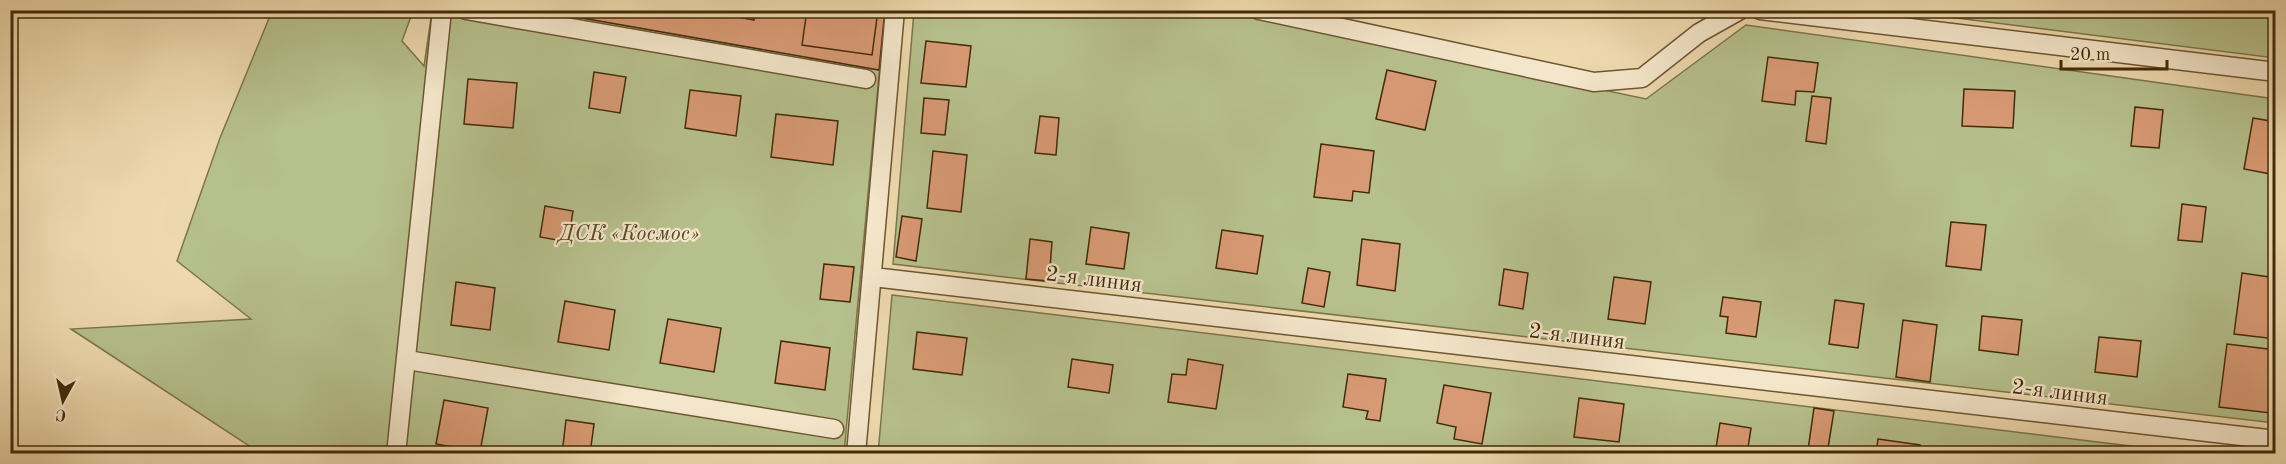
<svg xmlns="http://www.w3.org/2000/svg" width="2286" height="464" font-family="'Old Standard TT',serif">
<style>
.green{fill:#b6c08c;stroke:#7c764a;stroke-width:1.5}
.building{fill:#d89a74;stroke:#422b09;stroke-width:1.5}
.lines{fill:none;stroke-linecap:round;stroke-linejoin:round}
.service-casing{stroke:#6d5632;stroke-width:21}
.service{stroke:#f4e6ca;stroke-width:18}
.labels{text-anchor:middle;stroke-width:4.5;stroke-linejoin:round;paint-order:stroke}
.park-label{font-size:22px;font-style:italic;fill:#594923;stroke:#f4e6ca}
.street-label{font-size:22px;fill:#422b09;stroke:#f4e6ca}
</style>
<rect width="100%" height="100%" fill="#eed9ae"/>
<filter id="stains"><feTurbulence type="fractalNoise" baseFrequency=".00333" numOctaves="4"/><feColorMatrix values="0 0 0 0 .2 0 0 0 0 .09 0 0 0 0 .02 0 0 0 .5 -.17"/></filter>
<radialGradient id="worn" r=".72"><stop offset=".6" stop-color="#630" stop-opacity="0"/><stop offset="1" stop-color="#630" stop-opacity=".3"/></radialGradient>
<path class="green" d="M 272,11 L 413,11 L 402,41 L 424,66 L 432,11 L 885,11 L 844,453 L 260,453 L 71,329 L 251,319 L 177,261 L 220,138 Z
M 914,11 L 1230,11 L 1646,99 L 1746,25 L 2275,99 L 2275,423 L 893,264 Z
M 1901,11 L 2275,11 L 2275,58 Z
M 892,295 L 2188,453 L 878,454 Z"/>
<path class="building" d="M 536,10 L 885,10 L 879,70 Z
M 703,10 L 756,10 L 754,20 Z
M 807,10 L 878,10 L 872,55 L 802,45 Z
M 926,41 L 971,46 L 966,87 L 921,83 Z
M 1768,57 L 1818,63 L 1814,92 L 1796,91 L 1795,105 L 1762,101 Z
M 1387,70 L 1436,81 L 1425,130 L 1376,119 Z
M 594,72 L 626,77 L 620,113 L 589,108 Z
M 468,79 L 517,83 L 513,128 L 464,124 Z
M 1964,89 L 2015,91 L 2013,128 L 1962,126 Z
M 690,90 L 741,96 L 736,136 L 685,128 Z
M 1812,96 L 1831,98 L 1826,144 L 1806,141 Z
M 924,98 L 949,100 L 945,135 L 921,133 Z
M 2135,107 L 2163,110 L 2159,148 L 2131,146 Z
M 776,114 L 838,121 L 833,165 L 771,157 Z
M 1040,116 L 1059,118 L 1056,155 L 1035,153 Z
M 2253,118 L 2276,122 L 2276,175 L 2244,169 Z
M 1321,144 L 1374,151 L 1369,193 L 1353,191 L 1352,201 L 1314,197 Z
M 933,151 L 967,155 L 961,212 L 927,208 Z
M 2182,204 L 2206,207 L 2202,242 L 2178,240 Z
M 545,206 L 573,211 L 568,242 L 540,237 Z
M 902,216 L 922,219 L 916,261 L 896,257 Z
M 1951,222 L 1986,225 L 1981,270 L 1946,266 Z
M 1091,227 L 1129,233 L 1124,269 L 1086,264 Z
M 1222,230 L 1263,236 L 1257,274 L 1216,268 Z
M 1030,239 L 1052,242 L 1049,281 L 1026,279 Z
M 1362,239 L 1400,244 L 1395,291 L 1357,285 Z
M 824,264 L 854,267 L 850,302 L 820,299 Z
M 1308,268 L 1330,272 L 1324,307 L 1302,303 Z
M 1504,269 L 1528,273 L 1523,309 L 1499,305 Z
M 2242,273 L 2276,278 L 2276,339 L 2234,334 Z
M 1614,277 L 1651,282 L 1645,324 L 1608,319 Z
M 456,282 L 495,288 L 490,330 L 451,325 Z
M 1723,297 L 1761,302 L 1756,337 L 1726,333 L 1728,317 L 1720,316 Z
M 1835,300 L 1864,304 L 1858,348 L 1829,344 Z
M 565,301 L 615,310 L 609,350 L 558,342 Z
M 1982,316 L 2022,320 L 2018,355 L 1979,350 Z
M 668,319 L 721,328 L 714,372 L 660,363 Z
M 1903,320 L 1937,325 L 1930,382 L 1896,377 Z
M 917,332 L 967,338 L 962,375 L 913,369 Z
M 2099,337 L 2141,341 L 2137,377 L 2095,372 Z
M 781,341 L 830,348 L 825,390 L 775,383 Z
M 2227,344 L 2276,350 L 2276,375 L 2271,413 L 2219,407 Z
M 1072,359 L 1113,365 L 1109,393 L 1068,387 Z
M 1188,359 L 1223,365 L 1216,409 L 1168,402 L 1172,374 L 1186,375 Z
M 1348,374 L 1386,379 L 1380,421 L 1366,419 L 1368,411 L 1343,407 Z
M 1444,385 L 1491,393 L 1482,444 L 1454,439 L 1456,427 L 1437,423 Z
M 1579,398 L 1624,404 L 1619,442 L 1574,437 Z
M 444,400 L 488,408 L 480,452 L 436,444 Z
M 1814,408 L 1834,411 L 1827,454 L 1808,450 Z
M 566,420 L 594,424 L 590,454 L 562,454 Z
M 1720,423 L 1751,428 L 1747,454 L 1715,454 Z
M 1878,439 L 1920,445 L 1919,454 L 1876,454 Z
M 642,447 L 685,454 L 642,454 Z"/>
<g class="lines">
<g class="service-casing">
<path id="service" d="M 466,10 L 866,79
M 1259,10 L 1594,82 L 1642,78 L 1699,33 L 1740,10
M 1760,10 L 2276,72
M 873,277 L 2276,440
M 407,360 L 834,429
M 396,454 L 442,10
M 856,454 L 895,10"/>
</g>
<use href="#service" class="service"/>
</g>
<g class="labels">
<g class="park-label">
<text x="629" y="240">ДСК «Космос»</text>
</g>
<g class="street-label">
<text transform="translate(1094 278) rotate(7)" y="8">2-я линия</text>
<text transform="translate(1577 335) rotate(7)" y="8">2-я линия</text>
<text transform="translate(2060 391) rotate(7)" y="8">2-я линия</text>
</g>
</g>
<rect width="2286" height="464" fill="none" stroke="#eed9ae" stroke-width="36"/>
<rect x="12" y="12" width="2262" height="440" fill="none" stroke="#422b09" stroke-width="3"/>
<rect x="18" y="18" width="2250" height="428" fill="none" stroke="#422b09" stroke-width="1.5"/>
<g transform="translate(63 401) rotate(188)" stroke="#f4e6ca" stroke-width="4.5" paint-order="stroke">
<path d="M0-4.5L10 22L0 15L-10 22Z" fill="#422b09"/>
<text y="-9" font-size="16" font-weight="bold" text-anchor="middle" fill="#422b09">С</text>
</g>
<path d="M2061 60v9h106v-9" fill="none" stroke="#422b09" stroke-width="3"/>
<text x="2070" y="60" font-size="18" fill="#422b09" stroke="#f4e6ca" stroke-width="4.5" paint-order="stroke">20 m</text>
<rect width="100%" height="100%" filter="url(#stains)"/>
<rect width="100%" height="100%" fill="url(#worn)"/>
</svg>
